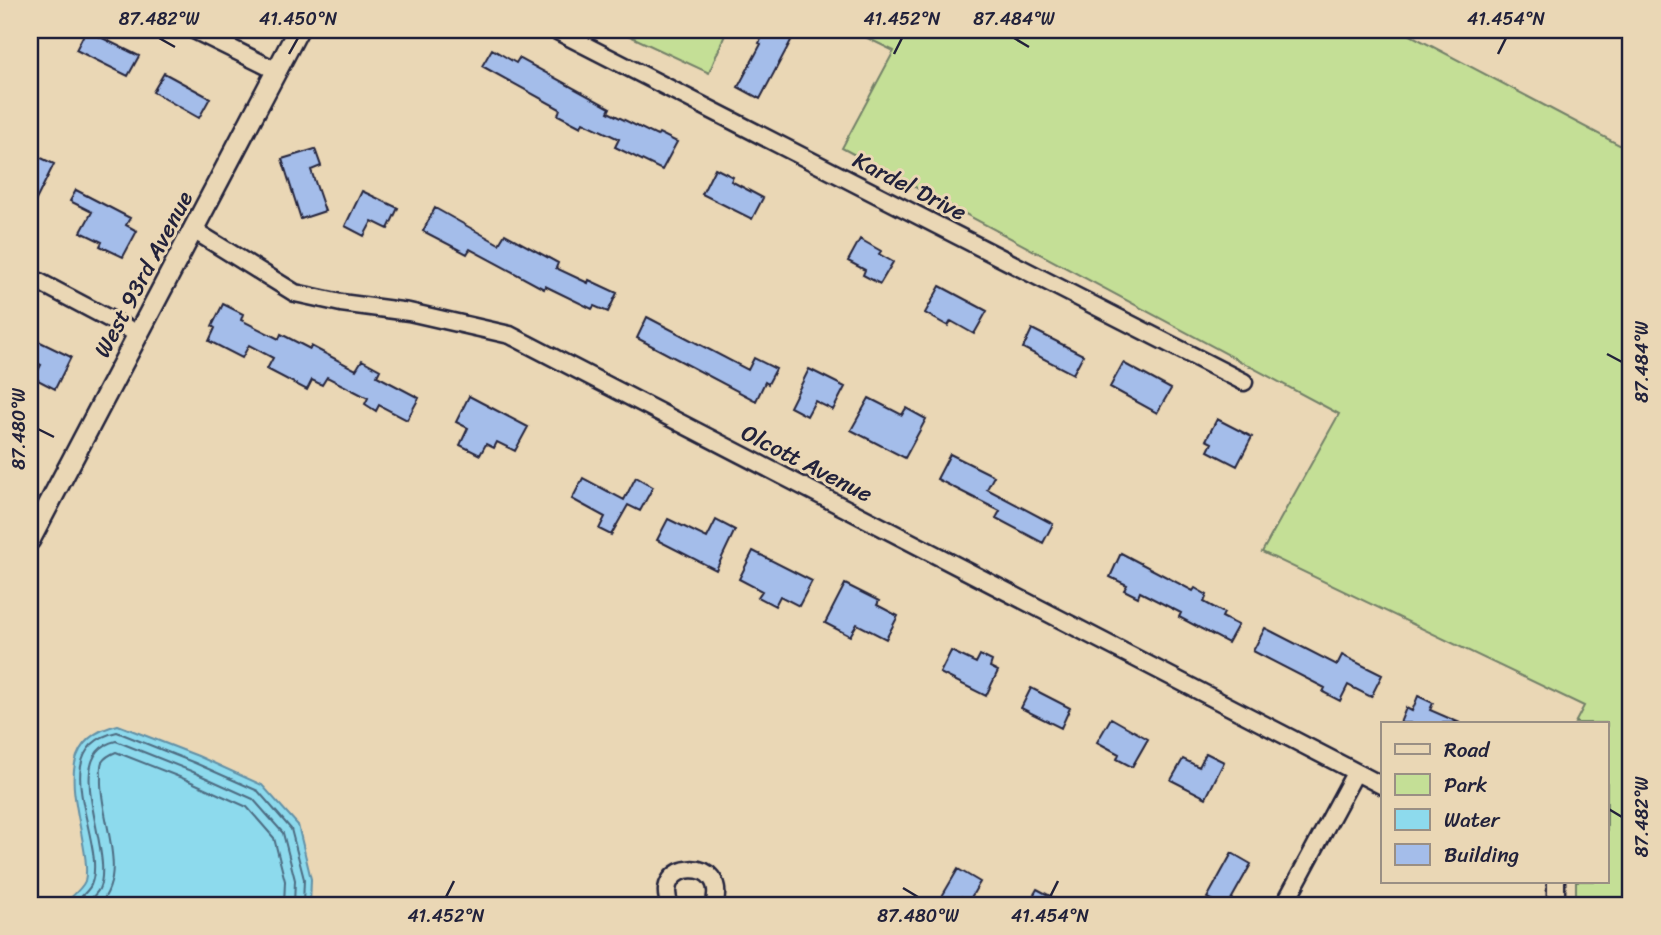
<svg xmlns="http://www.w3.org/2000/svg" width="1661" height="935" font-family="Sriracha,sans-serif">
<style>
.green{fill:#c4df96;stroke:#738068;stroke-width:2}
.water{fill:#8ddaed;stroke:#6290a6;stroke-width:2}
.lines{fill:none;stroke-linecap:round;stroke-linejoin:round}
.shore{stroke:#4d6c82;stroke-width:2}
.building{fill:#a4bdea;stroke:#22223b;stroke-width:2}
.minor-casing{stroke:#22223b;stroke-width:21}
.tertiary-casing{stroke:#22223b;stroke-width:24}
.minor{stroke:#ead7b5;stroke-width:16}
.tertiary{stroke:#ead7b5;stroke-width:19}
.ticks{fill:none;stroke:#22223b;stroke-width:2.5}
.labels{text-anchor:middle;stroke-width:6;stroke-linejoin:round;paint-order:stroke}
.street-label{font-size:23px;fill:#22223b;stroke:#ead7b5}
.neatline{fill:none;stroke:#22223b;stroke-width:2.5}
.ticks-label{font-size:18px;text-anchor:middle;fill:#22223b}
</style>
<rect width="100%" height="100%" fill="#ead7b5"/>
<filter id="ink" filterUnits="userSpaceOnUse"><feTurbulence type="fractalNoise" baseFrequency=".0143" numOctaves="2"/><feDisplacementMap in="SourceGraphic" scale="14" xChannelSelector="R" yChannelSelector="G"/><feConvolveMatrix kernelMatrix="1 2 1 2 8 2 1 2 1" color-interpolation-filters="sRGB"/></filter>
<g filter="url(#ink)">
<path class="green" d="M 617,30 L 727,30 L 709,73 Z
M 851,30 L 1401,30 L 1631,151 L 1631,905 L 1576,905 L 1576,881 L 1607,881 L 1607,723 L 1575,723 L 1584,706 L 1262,552 L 1339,414 L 842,148 L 894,51 Z"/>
<path class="water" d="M 118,725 L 198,756 L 262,785 L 298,825 L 311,879 L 310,905 L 63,905 C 69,899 82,889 85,881 C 88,869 85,854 83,843 C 75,795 55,739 118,725 Z"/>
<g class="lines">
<path class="shore" d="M 73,905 C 78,899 88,892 91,885 C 109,843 41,749 117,732 L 195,763 L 258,791 L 291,829 L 304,879 L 303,905
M 85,905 C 89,900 96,895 99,889 C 116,851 58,754 116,741 L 191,771 L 253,799 L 283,833 L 295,880 L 294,905
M 99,905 C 130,872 99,817 101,778 C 101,773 100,766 102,762 C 105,757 111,754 116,752 L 187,780 L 247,807 L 274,838 L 285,881 L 284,905"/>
</g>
<path class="building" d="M 86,30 L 139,56 L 128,76 L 76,50 Z
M 766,30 L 785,30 L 794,35 L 760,99 L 738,87 L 761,44 L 759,43 Z
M 492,49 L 516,63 L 519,58 L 610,108 L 608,112 L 657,136 L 659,133 L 677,142 L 662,170 L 615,147 L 619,139 L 583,122 L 581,127 L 558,115 L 560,109 L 482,66 Z
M 164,73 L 210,98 L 199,118 L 153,92 Z
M 315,149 L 321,166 L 311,170 L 325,211 L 301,219 L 282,159 Z
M 37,156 L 54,164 L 30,212 L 30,169 Z
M 715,168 L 733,177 L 731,181 L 763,198 L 752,219 L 702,194 Z
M 76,190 L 130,218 L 126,225 L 137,231 L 123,257 L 100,246 L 102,242 L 81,232 L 92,212 L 70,201 Z
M 362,191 L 398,208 L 388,229 L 372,221 L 364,236 L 345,226 Z
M 435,208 L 499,244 L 505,234 L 558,263 L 556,268 L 588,283 L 589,280 L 617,293 L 608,312 L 594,306 L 592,309 L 545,286 L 544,289 L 470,249 L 467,254 L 423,231 Z
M 860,239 L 881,251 L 879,254 L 893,262 L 880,284 L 863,275 L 865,270 L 848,261 Z
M 940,286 L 987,311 L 974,334 L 951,321 L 948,326 L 925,313 Z
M 223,304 L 243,314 L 241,320 L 279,339 L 281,334 L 310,349 L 311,346 L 356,370 L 362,360 L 380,370 L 377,376 L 419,398 L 407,420 L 379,405 L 376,411 L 365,404 L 368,398 L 327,377 L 322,385 L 312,380 L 307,390 L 267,369 L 273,358 L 249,345 L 242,358 L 209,341 L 215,328 L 212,326 Z
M 647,317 L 748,370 L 754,358 L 776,369 L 768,384 L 765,382 L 756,401 L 637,338 Z
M 1032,329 L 1083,355 L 1073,374 L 1023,348 Z
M 30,337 L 71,357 L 55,389 L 34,378 L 41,365 L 30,359 Z
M 1123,363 L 1171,389 L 1157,413 L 1110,387 Z
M 809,369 L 845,387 L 833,410 L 815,401 L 807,416 L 790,407 Z
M 469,396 L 528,427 L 515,451 L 497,442 L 494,448 L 486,444 L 480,455 L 460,445 L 468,428 L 456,422 Z
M 869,398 L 902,415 L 906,408 L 926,419 L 905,458 L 851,430 Z
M 1217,419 L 1252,437 L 1237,466 L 1208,451 L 1212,443 L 1206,440 Z
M 950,454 L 994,476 L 987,489 L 1053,524 L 1043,543 L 996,518 L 1000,511 L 937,479 Z
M 636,477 L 653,487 L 640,511 L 628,505 L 611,535 L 599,529 L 605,517 L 572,499 L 583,478 L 624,500 Z
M 668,519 L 707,538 L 716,520 L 735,530 L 716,570 L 657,540 Z
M 753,551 L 812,581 L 799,606 L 780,596 L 775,606 L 758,597 L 762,591 L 739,579 Z
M 1121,553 L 1193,591 L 1195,588 L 1207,595 L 1204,602 L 1224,613 L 1222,617 L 1238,625 L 1228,643 L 1179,617 L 1181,613 L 1140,592 L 1138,597 L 1124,590 L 1127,585 L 1110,577 Z
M 845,584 L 879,601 L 877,605 L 898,616 L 886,639 L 857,624 L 850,636 L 825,623 Z
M 1265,628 L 1337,665 L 1342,655 L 1382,675 L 1371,697 L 1348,685 L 1340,701 L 1323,692 L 1325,688 L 1253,651 Z
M 951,651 L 976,663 L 980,655 L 992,661 L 990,667 L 998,671 L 986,696 L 940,673 Z
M 1031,688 L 1070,708 L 1061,728 L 1021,708 Z
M 1418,696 L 1433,703 L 1430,710 L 1460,723 L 1400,723 L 1406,708 L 1412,711 Z
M 1111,718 L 1148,739 L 1132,767 L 1117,759 L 1119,754 L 1097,742 Z
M 1206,753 L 1224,762 L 1206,798 L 1171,780 L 1183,759 L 1199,767 Z
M 1232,853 L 1251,864 L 1228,905 L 1221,905 L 1207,898 Z
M 958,869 L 980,882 L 969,901 L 962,897 L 958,905 L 954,905 L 941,898 Z
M 1037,889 L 1067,905 L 1028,905 Z"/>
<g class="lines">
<g class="minor-casing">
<path id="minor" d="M 194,30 L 277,71
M 555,30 L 1244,382
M 195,231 L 295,293 L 341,303 L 409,312 L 510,335 L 1383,786
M 30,277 L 138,334
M 1556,881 L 1556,905
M 670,905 C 651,860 730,855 714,905
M 1284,905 L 1355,773"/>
</g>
<g class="tertiary-casing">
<path id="tertiary" d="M 30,540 L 298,30"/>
</g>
<use href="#minor" class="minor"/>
<use href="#tertiary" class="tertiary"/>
</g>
</g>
<path class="ticks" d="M 159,38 L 175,47M 1014,38 L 1029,47M 289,54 L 298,38M 894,54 L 902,38M 1498,54 L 1506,38M 1607,354 L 1622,362M 38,429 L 54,437M 1607,808 L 1622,817M 903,888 L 918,897M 446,897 L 454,881M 1050,897 L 1058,881"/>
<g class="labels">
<g class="street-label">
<text transform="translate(910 186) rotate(27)" y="8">Kardel Drive</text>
<text transform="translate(143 274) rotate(-62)" y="8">West 93rd Avenue</text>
<text transform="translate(807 463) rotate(27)" y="8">Olcott Avenue</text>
</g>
</g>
<rect width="1661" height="935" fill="none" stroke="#ead7b5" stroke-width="77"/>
<rect x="1381" y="722" width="228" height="161" fill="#ead7b5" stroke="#9a8f84" stroke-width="2"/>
<rect x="1395" y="744" width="35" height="10" fill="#ead7b5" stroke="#9a8f84" stroke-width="2"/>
<text x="1444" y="757" font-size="21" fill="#22223b">Road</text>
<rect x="1395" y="774" width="35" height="21" fill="#c4df96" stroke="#9a8f84" stroke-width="2"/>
<text x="1444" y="792" font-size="21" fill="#22223b">Park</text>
<rect x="1395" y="809" width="35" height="21" fill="#8ddaed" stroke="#9a8f84" stroke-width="2"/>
<text x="1444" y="827" font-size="21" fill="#22223b">Water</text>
<rect x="1395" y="844" width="35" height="21" fill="#a4bdea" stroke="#9a8f84" stroke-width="2"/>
<text x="1444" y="862" font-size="21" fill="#22223b">Building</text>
<rect x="38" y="38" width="1584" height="859" class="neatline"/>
<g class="ticks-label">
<text x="159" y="25">87.482°W</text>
<text x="298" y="25">41.450°N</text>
<text x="902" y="25">41.452°N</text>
<text x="1014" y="25">87.484°W</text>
<text x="1506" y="25">41.454°N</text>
<text transform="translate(1642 362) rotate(-90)" y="6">87.484°W</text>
<text transform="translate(19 429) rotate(-90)" y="6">87.480°W</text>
<text transform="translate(1642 817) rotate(-90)" y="6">87.482°W</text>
<text x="446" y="922">41.452°N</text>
<text x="918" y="922">87.480°W</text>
<text x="1050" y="922">41.454°N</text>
</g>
</svg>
